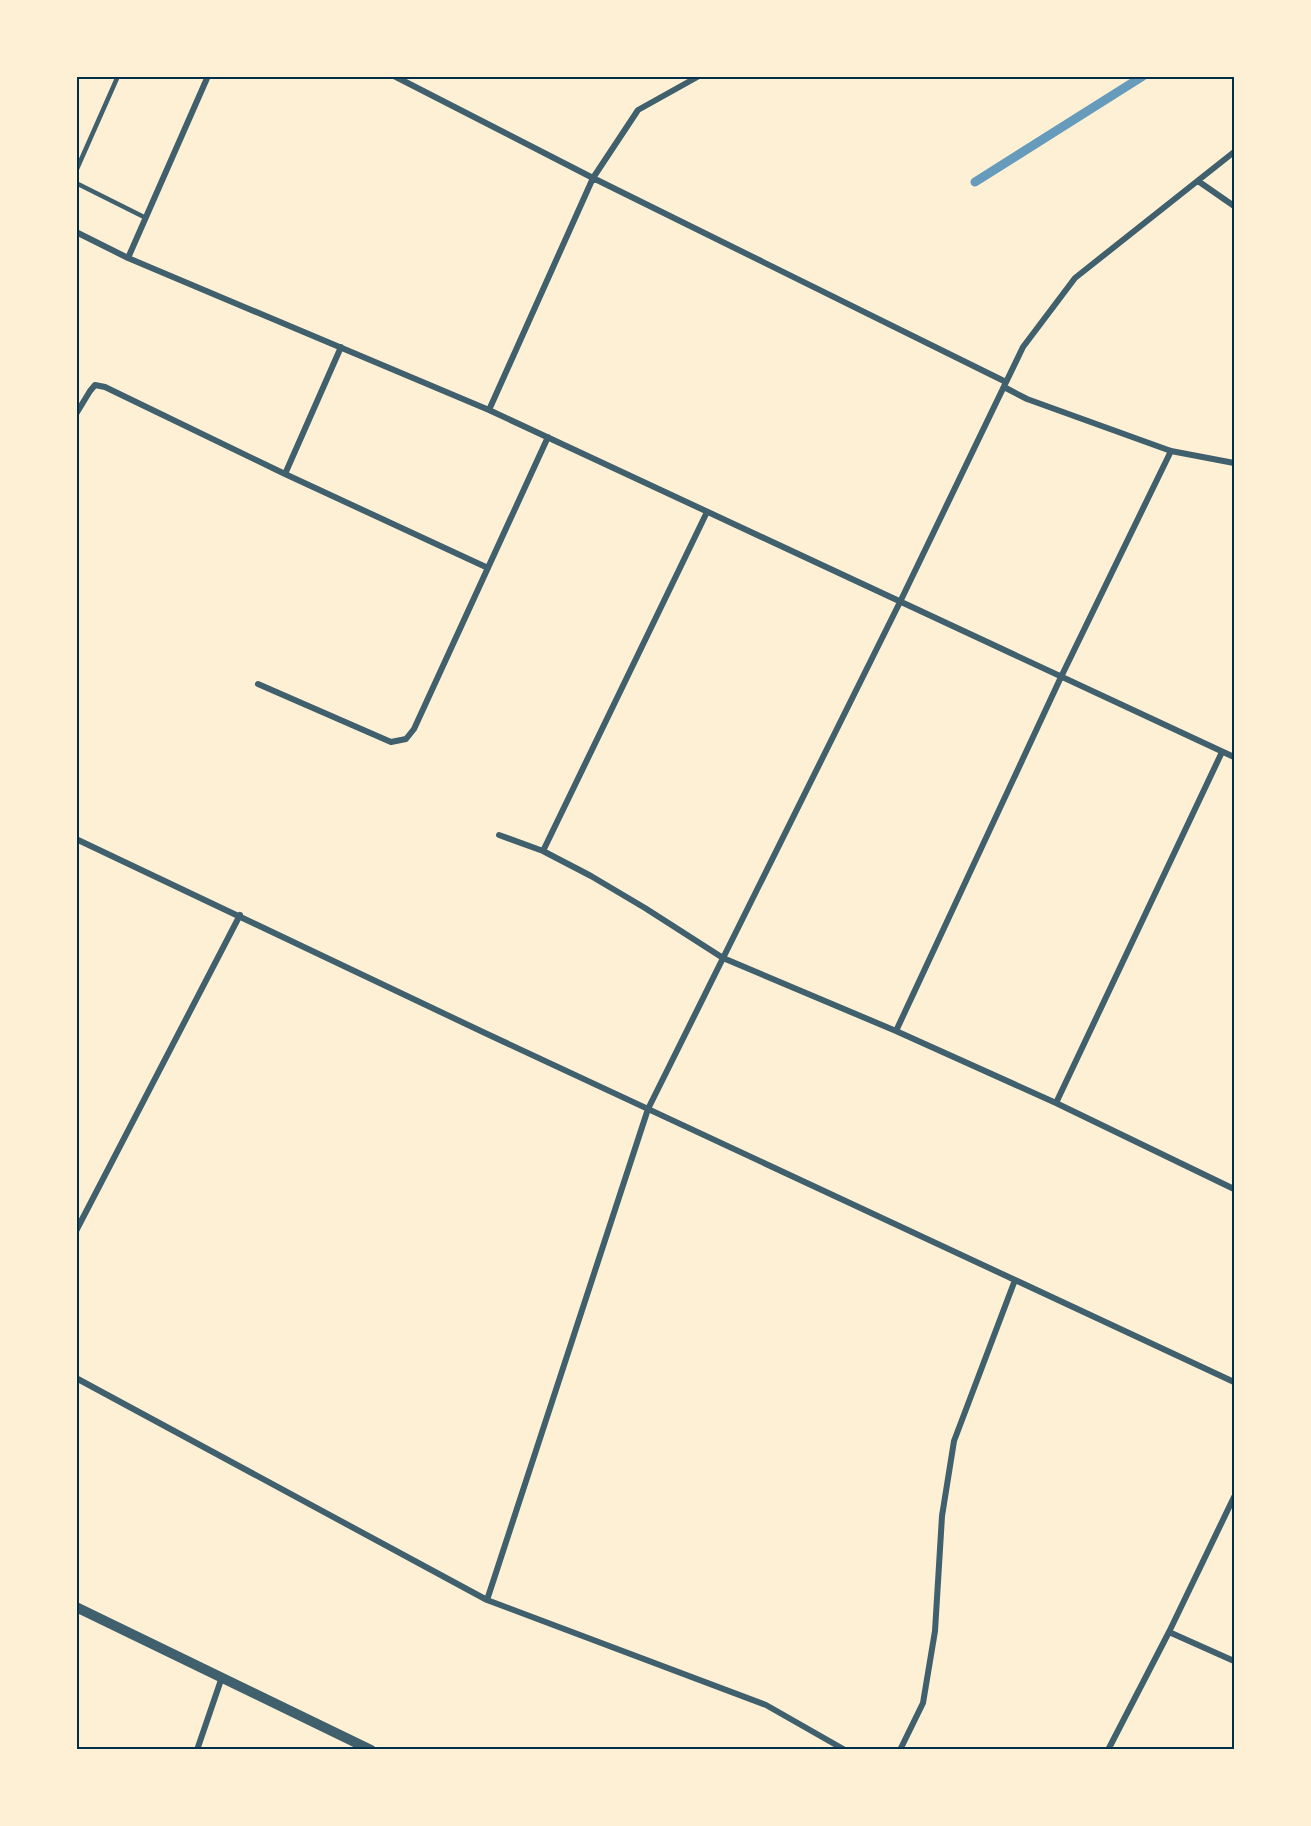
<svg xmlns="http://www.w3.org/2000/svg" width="1311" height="1826" font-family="Figtree,sans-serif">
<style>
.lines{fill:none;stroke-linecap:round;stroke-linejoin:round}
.stream{stroke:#669bbc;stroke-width:9}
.service{stroke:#3f606c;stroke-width:4.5}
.minor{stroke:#3f606c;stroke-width:6}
.tertiary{stroke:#3f606c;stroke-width:10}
.neatline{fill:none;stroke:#003049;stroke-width:2}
</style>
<rect width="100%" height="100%" fill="#fdf0d5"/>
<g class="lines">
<path class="stream" d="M 975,182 L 1143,76"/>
<path class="service" d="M 76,171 L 118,76
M 76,183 L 146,218"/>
<path class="minor" d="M 394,76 L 593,178 L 1006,382
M 1198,181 L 1234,206
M 76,232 L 128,258 L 489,410 L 1234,757
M 128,258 L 208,76
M 341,347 L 285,474 L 488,568
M 1004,387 L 1027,399 L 1171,451 L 1234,463
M 489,410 L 593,178 L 638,110 L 699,76
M 76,414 L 90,391 L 95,385 L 105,387 L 285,474
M 258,684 L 391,742 L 406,739 L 414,729 L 548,437
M 499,835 L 543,851 L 591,876 L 645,908 L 723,958 L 896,1031 L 1056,1103 L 1234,1189
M 76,839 L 485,1033 L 1234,1382
M 543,851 L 707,512
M 896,1031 L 1061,677 L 1171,451
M 1056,1103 L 1222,752
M 76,1231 L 240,915
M 76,1378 L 487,1600 L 766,1705 L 845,1750
M 487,1600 L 648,1109 L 900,602 L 1023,347 L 1075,278 L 1234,152
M 1169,1632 L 1234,1661
M 197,1750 L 222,1677
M 900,1750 L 923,1703 L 935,1631 L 942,1516 L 954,1441 L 1015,1280
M 1108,1750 L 1169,1632 L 1234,1497"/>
<path class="tertiary" d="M 76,1607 L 371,1750"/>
</g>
<rect width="1311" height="1826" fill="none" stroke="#fdf0d5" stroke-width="156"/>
<rect x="78" y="78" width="1155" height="1670" class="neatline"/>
</svg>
